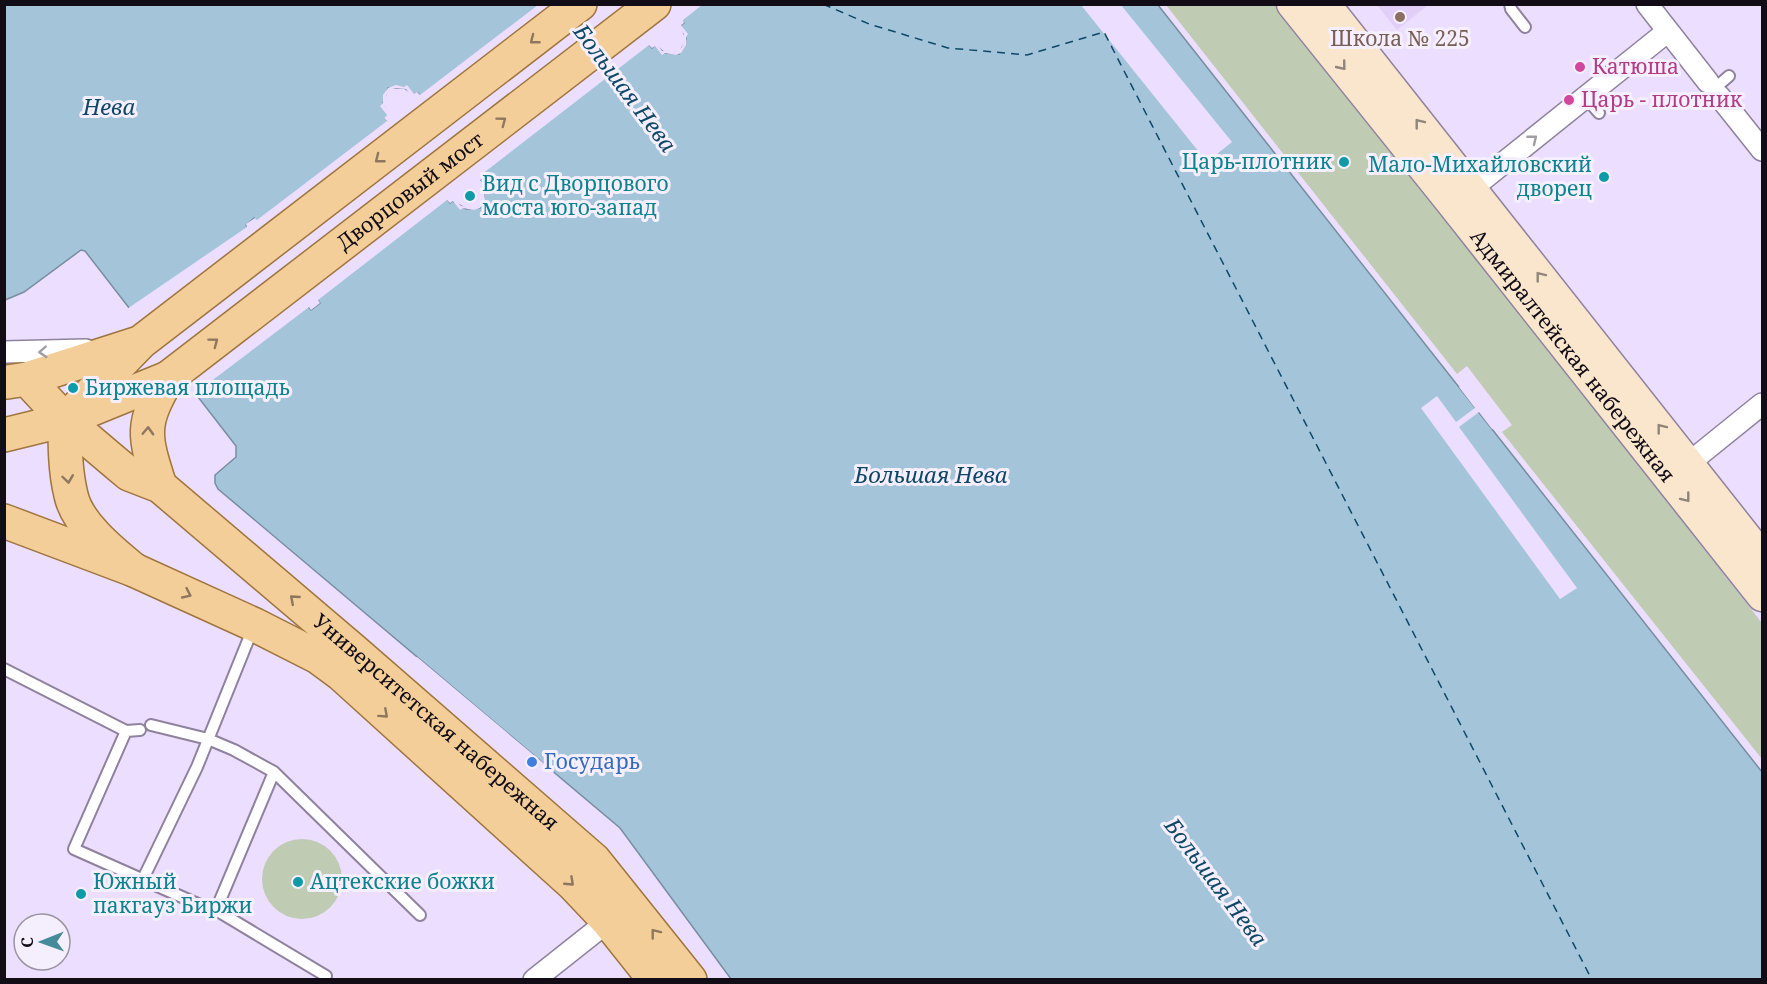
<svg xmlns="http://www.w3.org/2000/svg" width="1767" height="984" font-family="'Noto Serif',serif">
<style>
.built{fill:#e1cff7}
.green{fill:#bfcbb3}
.water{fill:#a4c4da;stroke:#788da0;stroke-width:1.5;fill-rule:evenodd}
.pier{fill:#ecdeff;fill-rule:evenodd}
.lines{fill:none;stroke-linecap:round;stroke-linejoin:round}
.ferry{stroke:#0f4867;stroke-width:1.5;stroke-dasharray:8 6;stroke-linecap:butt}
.service-casing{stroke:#8f829f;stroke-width:14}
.minor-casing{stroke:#8f829f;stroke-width:24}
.secondary-casing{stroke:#8f829f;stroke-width:33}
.primary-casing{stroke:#9f753f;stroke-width:36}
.service{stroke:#fff;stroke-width:10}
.minor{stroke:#fff;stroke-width:21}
.secondary{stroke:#f9e6cc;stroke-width:30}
.primary{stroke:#f3ce98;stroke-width:33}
.oneway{stroke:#8e775e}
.oneway2{stroke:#91847b}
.oneway3{stroke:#a09ea2}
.education-dot{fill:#8d6e63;stroke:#f5effd;stroke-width:2}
.hotel-dot{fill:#d1479c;stroke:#f5effd;stroke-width:2}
.culture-dot{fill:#0f9aa8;stroke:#f5effd;stroke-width:2}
.shop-dot{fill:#3f7fe0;stroke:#f5effd;stroke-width:2}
.labels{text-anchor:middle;stroke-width:6;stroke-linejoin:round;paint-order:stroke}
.education-label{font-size:21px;fill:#785e54;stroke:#f5effd}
.hotel-label{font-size:21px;fill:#b23c85;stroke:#f5effd;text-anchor:start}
.culture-label{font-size:21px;fill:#0d838f;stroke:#f5effd;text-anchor:start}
.street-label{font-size:21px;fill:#120c17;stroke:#f5effd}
.shop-label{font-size:21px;fill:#366cbe;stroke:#f5effd;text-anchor:start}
.water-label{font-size:22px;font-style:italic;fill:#0f4867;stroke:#f5effd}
</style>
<rect width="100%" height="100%" fill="#ecdeff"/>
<path class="built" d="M 1377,5 L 1428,5 L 1397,30 Z"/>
<path class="green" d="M 1166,5 L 1277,5 L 1762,623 L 1762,759 L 1502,432 L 1512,425 L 1467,366 L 1457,374 Z
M262 879a40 40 0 1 1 80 0a40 40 0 1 1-80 0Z"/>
<path class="water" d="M 5,5 L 618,5 L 652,48 L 655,45 L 665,53 L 679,54 L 686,39 L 681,25 L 684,23 L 671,5 L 1158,5 L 1762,772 L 1762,979 L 731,979 L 620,828 L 218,489 L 215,483 L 215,475 L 236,457 L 236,446 L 85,251 L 81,250 L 24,292 L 5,300 ZM 388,88 L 404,88 L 414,95 L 418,93 L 483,177 L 480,180 C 483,191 488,198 480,208 L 466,209 L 453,201 L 450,203 L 385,118 L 388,115 L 383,103 ZM 254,218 L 320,303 L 311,310 L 246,225 Z"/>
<path class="pier" d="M 622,4 L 652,44 L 656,43 L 662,51 L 673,52 L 679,50 L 682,47 L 684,34 L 678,26 L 680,22 L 668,4 L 702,5 L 683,20 L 684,23 L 681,25 L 688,34 L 686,37 L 686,45 L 681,53 L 676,55 L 665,53 L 662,55 L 655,46 L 652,48 L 649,45 L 481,175 L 483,178 L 480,180 L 487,189 L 484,192 L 485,200 L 480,208 L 474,210 L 463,208 L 460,210 L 453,201 L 450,203 L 447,200 L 318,300 L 320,303 L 311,310 L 309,307 L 193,395 L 127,309 L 247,227 L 246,224 L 255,218 L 257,220 L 387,121 L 384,118 L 387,115 L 380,106 L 383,103 L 383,95 L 388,88 L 396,85 L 404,87 L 407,85 L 414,94 L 417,92 L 420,95 L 538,5 ZM 396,88 L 406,89 L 412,97 L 417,96 L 479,177 L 477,181 L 483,189 L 482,200 L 478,205 L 472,207 L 461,206 L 454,198 L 451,199 L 389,118 L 390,114 L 385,106 L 386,96 L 389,90 ZM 254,222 L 316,303 L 312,306 L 250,225 Z
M 1081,5 L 1121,5 L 1232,142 L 1207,162 Z
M 1462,385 L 1495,427 L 1492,429 L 1479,412 L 1459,427 L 1577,588 L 1560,599 L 1421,408 L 1437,396 L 1456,422 L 1475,408 L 1459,387 Z
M 417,657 L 554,772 L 552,774 L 415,659 Z"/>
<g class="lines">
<path class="ferry" d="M 823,4 L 869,24 L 948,48 L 1027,55 L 1104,32 L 1592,980"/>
<g class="service-casing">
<path id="service" d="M 1510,4 L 1511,9 L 1525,27
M 1714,89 L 1729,76
M 1585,97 L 1599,113
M 4,669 L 126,731 L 140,730
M 151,725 L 208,739 L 234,750 L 274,772 L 420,915
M 126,731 L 74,849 L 200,905 L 216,910 L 326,976
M 143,879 L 197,767 L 253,628
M 216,910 L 274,772"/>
</g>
<g class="minor-casing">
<path id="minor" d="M 1647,4 L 1708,82
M 1719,96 L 1762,150
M 1471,189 L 1668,31
M 4,352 L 86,350
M 1689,463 L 1762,404
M 534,980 L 616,915"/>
</g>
<g class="secondary-casing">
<g id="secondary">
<path id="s1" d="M 1292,4 L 1450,201 L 1762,596"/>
<path d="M 1325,4 L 1762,557"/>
</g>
</g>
<g class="primary-casing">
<g id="primary">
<path id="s2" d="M 27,379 L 65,420 L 117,464 L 129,474 L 160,486 L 354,651 L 594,860 L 690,980"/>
<path d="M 7,382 L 27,379 L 136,344"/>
<path id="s3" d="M 4,435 L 65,420 L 168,378 L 654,4"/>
<path d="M 160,486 C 144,436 140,425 168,378"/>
<path d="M 4,521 L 134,570 L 255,625 L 318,657 L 341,674 L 573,884 L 608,921 L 655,980"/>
<path d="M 134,570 C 112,552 77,524 71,495 C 65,471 65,445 65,420 L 141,342 L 580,4"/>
</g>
</g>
<use href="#service" class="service"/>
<use href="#minor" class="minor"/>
<use href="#secondary" class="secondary"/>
<use href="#primary" class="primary"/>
</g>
<defs><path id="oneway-chevron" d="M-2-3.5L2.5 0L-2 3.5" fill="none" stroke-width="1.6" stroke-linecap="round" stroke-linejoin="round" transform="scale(1.5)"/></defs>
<g class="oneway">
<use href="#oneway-chevron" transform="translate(534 40) rotate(142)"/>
<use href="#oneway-chevron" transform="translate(502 121) rotate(-37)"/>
<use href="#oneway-chevron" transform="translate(379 159) rotate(142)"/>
<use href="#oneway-chevron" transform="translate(214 342) rotate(-37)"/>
<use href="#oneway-chevron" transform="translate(148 431) rotate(-88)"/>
<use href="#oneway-chevron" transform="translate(68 479) rotate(82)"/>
<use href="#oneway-chevron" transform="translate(187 594) rotate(25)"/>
<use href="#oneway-chevron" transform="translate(294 599) rotate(-139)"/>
<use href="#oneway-chevron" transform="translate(384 714) rotate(42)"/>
<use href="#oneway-chevron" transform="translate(570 882) rotate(43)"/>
<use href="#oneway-chevron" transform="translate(655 933) rotate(-128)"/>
</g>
<g class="oneway2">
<use href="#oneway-chevron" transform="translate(1342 66) rotate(51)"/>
<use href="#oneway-chevron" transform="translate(1419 123) rotate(-128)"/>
<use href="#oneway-chevron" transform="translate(1540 276) rotate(-128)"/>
<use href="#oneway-chevron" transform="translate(1661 428) rotate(-128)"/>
<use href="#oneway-chevron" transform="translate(1686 498) rotate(52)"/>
</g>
<g class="oneway3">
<use href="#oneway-chevron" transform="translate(1533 139) rotate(-39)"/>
<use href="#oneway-chevron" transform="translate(43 352) rotate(177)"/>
</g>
<circle class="education-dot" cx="1400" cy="17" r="6"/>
<g class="hotel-dot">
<circle cx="1580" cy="67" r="6"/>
<circle cx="1569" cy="100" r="6"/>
</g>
<g class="culture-dot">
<circle cx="1344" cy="162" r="6"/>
<circle cx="1604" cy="177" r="6"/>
<circle cx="470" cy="196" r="6"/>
<circle cx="73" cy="388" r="6"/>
<circle cx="298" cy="882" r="6"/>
<circle cx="81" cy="894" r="6"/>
</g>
<circle class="shop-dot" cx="532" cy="762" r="6"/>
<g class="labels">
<g class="education-label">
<text x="1400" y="46">Школа № 225</text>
</g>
<g class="hotel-label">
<text x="1592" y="74">Катюша</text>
<text x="1581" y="107">Царь - плотник</text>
</g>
<g class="culture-label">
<text x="1332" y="169" text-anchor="end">Царь-плотник</text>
<text x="1592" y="172" text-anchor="end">Мало-Михайловский<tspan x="1592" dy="24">дворец</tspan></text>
<text x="482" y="191">Вид с Дворцового<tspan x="482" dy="24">моста юго-запад</tspan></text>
<text x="85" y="395">Биржевая площадь</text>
<text x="93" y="889">Южный<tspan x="93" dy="24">пакгауз Биржи</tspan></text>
<text x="310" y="889">Ацтекские божки</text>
</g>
<g class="street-label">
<text dy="7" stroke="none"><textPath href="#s3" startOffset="480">Дворцовый мост</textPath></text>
<text dy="7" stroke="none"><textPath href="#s1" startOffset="450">Адмиралтейская набережная</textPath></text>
<text dy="7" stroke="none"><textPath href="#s2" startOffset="536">Университетская набережная</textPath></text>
</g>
<g class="shop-label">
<text x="544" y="769">Государь</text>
</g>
<g class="water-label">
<text transform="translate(625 88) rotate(53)" y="8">Большая Нева</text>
<text x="109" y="115">Нева</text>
<text x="931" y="483">Большая Нева</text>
<text transform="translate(1216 882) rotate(53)" y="8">Большая Нева</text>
</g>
</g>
<rect width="1767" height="984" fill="none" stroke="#120c17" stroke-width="12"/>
<g transform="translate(42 942) rotate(269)"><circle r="28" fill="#f5effd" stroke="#9a94a1" stroke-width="1.5"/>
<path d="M0-4.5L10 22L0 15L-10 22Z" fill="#478b9a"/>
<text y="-9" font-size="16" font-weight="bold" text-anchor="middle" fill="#120c17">С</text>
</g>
</svg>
